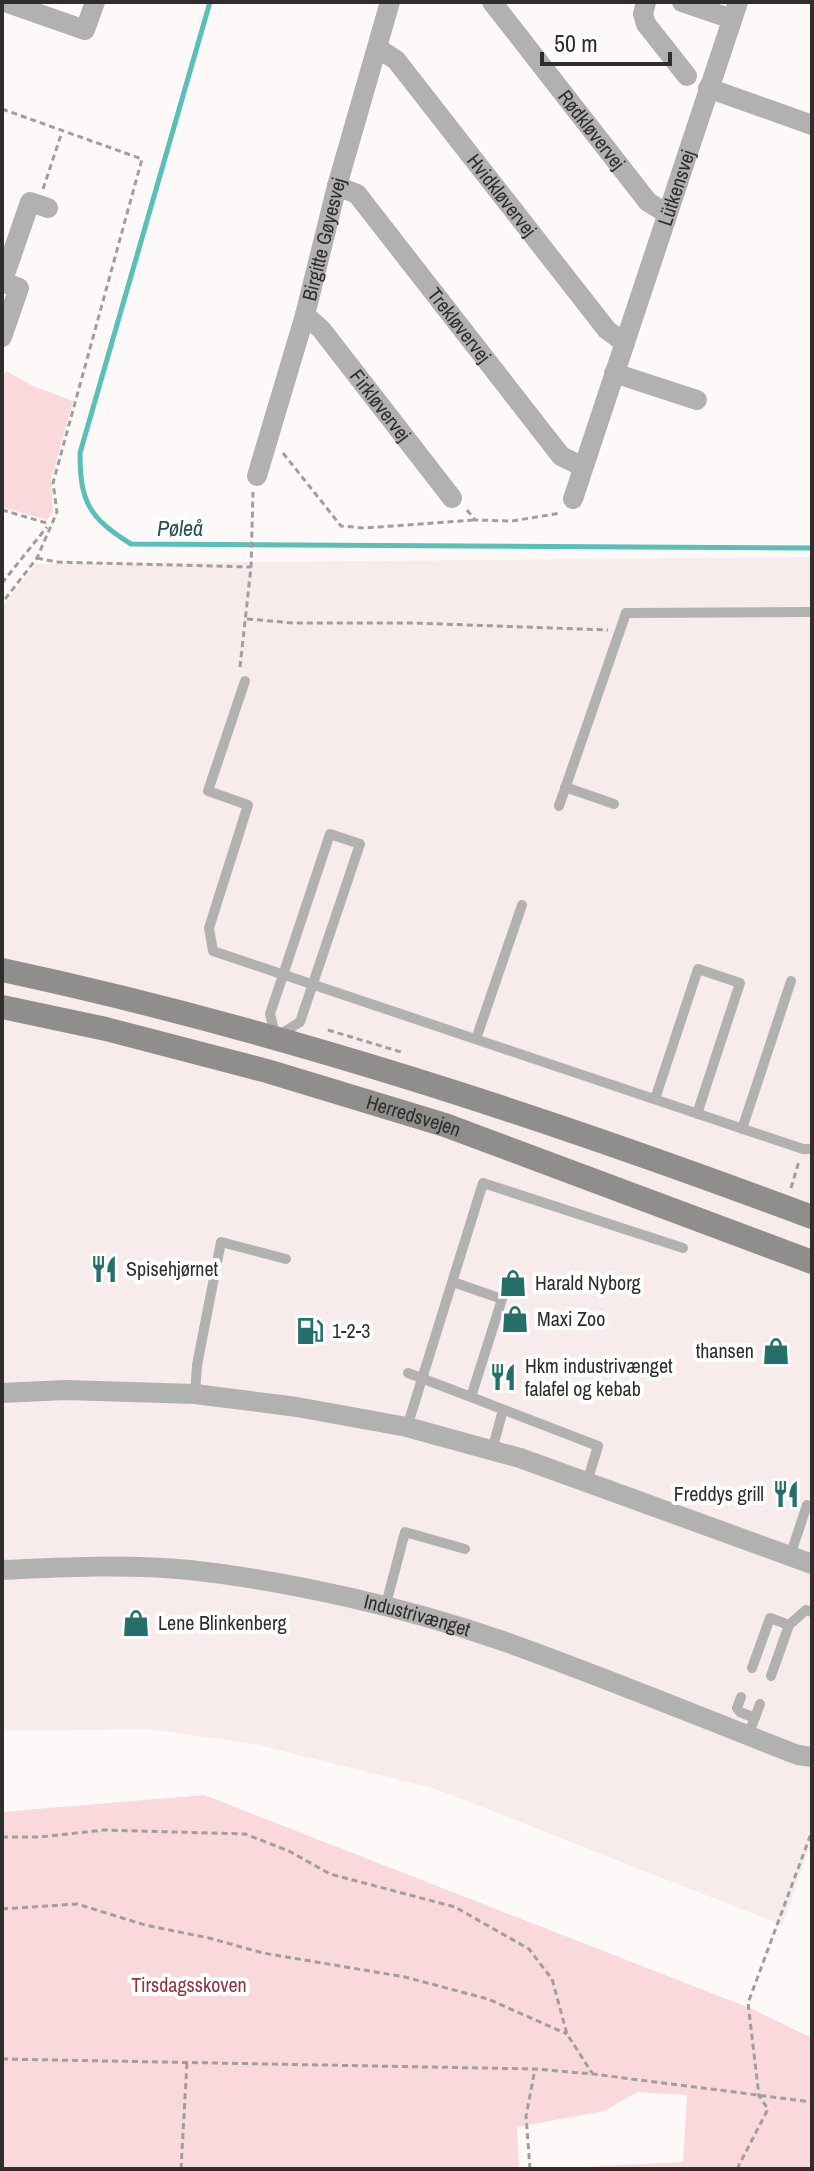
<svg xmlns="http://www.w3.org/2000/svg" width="814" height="2171" font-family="'Archivo Narrow',sans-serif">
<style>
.built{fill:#f8ebec}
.green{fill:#f9d9db}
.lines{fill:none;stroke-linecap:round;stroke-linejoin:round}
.stream{stroke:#5abfb6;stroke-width:5}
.path{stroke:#a19e9e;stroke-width:3;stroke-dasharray:6 4;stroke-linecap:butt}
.lane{stroke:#b2b1b1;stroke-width:10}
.street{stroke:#b2b1b1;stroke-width:20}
.secondary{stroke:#908d8d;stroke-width:24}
.labels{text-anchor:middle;stroke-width:8;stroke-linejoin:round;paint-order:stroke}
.street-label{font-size:20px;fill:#2f2d2d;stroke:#fff}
.poi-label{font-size:20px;fill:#2f2d2d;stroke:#fff;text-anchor:start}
.park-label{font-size:20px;fill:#8f3242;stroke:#fff}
.water-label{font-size:22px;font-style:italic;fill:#26534f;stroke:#fff}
</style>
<rect width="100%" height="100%" fill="#fdf9f9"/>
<path class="built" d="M 812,557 L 812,1842 L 782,1925 L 436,1789 L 254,1744 L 149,1729 L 2,1731 L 2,607 L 36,564 Z"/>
<path class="green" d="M 6,371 L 33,386 L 73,401 L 51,479 L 53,511 L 47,520 L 2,507 L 2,380 Z
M 204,1795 L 752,2009 L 812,2038 L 812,2169 L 543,2169 L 683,2162 L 687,2095 L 637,2092 L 604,2111 L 517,2127 L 519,2169 L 2,2169 L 2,1812 Z"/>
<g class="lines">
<path class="stream" d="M 210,2 L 80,453 C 80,502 89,518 131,544 L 812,548"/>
<path class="path" d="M 2,109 L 142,159 L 53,483 L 57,512 L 37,558 L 2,603
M 43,189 L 62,132
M 283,453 L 341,526 L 365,528 L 475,520
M 2,510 L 50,524
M 467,510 L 475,520 L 512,521 L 561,513
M 37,558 L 56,562 L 251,567
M 2,583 L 47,527
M 247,619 L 294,623 L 413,623 L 608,630
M 240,667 L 251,567 L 253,492
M 328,1030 L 401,1052
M 791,1188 L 799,1161
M 2,1837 L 40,1837 L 104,1830 L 245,1834 L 289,1851 L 330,1874 L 455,1907 L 529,1949 L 552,1979 L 567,2034 L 592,2073
M 2,1909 L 77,1904 L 145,1925 L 209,1938 L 263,1953 L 405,1977 L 488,1999 L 567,2034
M 2,2059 L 535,2069 L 593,2074 L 812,2102
M 181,2169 L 187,2062
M 530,2169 L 526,2116 L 535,2069
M 737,2169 L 768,2109 L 759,2096 L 748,2003 L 812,1831"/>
<path class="lane" d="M 245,681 L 208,791 L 248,805 L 209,928 L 213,951 L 803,1149 L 812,1149
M 565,787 L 614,804
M 559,806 L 626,613 L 812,612
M 330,834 L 360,844 L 300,1022 L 276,1037 L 270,1014 Z
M 476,1039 L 522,905
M 655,1099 L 698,969 L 740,983 L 697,1114
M 742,1129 L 791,981
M 408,1373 L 471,1397 L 502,1299 L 453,1282
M 195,1394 L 197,1365 L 221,1242 L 286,1259
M 471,1397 L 598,1446 L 587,1482
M 407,1427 L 483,1183 L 683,1248
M 492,1450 L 503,1410
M 790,1556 L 807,1505
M 385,1608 L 405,1532 L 465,1549
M 752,1668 L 770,1618 L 789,1625
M 771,1676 L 789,1625 L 806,1610 L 812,1612
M 741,1697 L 737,1708 L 740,1712 L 755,1718
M 748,1736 L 760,1704"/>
<g class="street">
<path d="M 5,2 L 85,30 L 95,2"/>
<path id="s1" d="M 492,2 L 648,202 L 666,213"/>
<path d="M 646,2 L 643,14 L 646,24 L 687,76"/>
<path d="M 682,2 L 732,19"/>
<path id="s2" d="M 379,49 L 396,60 L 607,330 L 625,343"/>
<path d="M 708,88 L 812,125"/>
<path id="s3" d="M 337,186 L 357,194 L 561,456 L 583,467"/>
<path d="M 2,282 L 19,288 L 2,337"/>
<path d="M 2,283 L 30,202 L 48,208"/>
<path id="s4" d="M 305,315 L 321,329 L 452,498"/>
<path d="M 614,373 L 697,400"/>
<path id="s5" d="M 257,476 L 305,315 L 337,186 L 390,2"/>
<path id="s6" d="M 573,499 L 738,2"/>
<path d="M 2,1393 L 66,1390 L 195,1394 L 297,1407 L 407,1427 L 520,1458 L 812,1564"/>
<path id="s7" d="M 2,1570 C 64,1567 128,1564 190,1570 C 290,1581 408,1608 503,1641 C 602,1676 700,1717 798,1755 L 812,1757"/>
</g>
<g class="secondary">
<path d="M 2,970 C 278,1029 547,1118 812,1217"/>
<path id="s8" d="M 2,1007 L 106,1029 L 267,1071 L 445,1125 L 812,1262"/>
</g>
</g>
<defs>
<g id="restaurant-bare" transform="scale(2.16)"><path d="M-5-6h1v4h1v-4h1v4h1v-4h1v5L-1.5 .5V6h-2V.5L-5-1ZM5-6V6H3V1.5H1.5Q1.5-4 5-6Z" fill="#256f69" stroke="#fff" stroke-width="2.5" paint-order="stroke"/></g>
<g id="shop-bare" transform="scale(2.16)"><path d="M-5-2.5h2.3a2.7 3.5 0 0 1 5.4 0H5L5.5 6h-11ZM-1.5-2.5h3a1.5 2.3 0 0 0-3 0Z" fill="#256f69" stroke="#fff" stroke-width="2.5" paint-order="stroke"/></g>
<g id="fuel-bare" transform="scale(2.16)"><path d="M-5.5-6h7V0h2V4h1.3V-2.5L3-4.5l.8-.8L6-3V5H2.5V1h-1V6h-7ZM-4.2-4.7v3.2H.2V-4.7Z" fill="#256f69" stroke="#fff" stroke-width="2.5" paint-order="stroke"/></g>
</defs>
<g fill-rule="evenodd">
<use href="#restaurant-bare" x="104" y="1269"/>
<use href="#shop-bare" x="513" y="1283"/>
<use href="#shop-bare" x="515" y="1319"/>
<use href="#fuel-bare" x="310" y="1331"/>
<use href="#shop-bare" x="776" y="1351"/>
<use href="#restaurant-bare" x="503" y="1377"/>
<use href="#restaurant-bare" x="786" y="1494"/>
<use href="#shop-bare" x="136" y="1623"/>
</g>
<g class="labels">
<g class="street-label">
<text dy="7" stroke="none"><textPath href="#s1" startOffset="162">Rødkløvervej</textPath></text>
<text dy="7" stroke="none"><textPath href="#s6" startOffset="328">Lütkensvej</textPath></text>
<text dy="7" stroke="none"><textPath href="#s2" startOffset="192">Hvidkløvervej</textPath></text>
<text dy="7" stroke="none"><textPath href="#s5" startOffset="246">Birgitte Gøyesvej</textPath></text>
<text dy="7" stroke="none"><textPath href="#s3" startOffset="188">Trekløvervej</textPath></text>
<text dy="7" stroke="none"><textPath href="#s4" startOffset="118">Firkløvervej</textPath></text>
<text dy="7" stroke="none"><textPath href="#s8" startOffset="426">Herredsvejen</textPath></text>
<text dy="7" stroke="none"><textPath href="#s7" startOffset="420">Industrivænget</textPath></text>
</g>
<g class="poi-label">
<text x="126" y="1276">Spisehjørnet</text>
<text x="535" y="1290">Harald Nyborg</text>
<text x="537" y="1326">Maxi Zoo</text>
<text x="332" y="1338">1-2-3</text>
<text x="754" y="1358" text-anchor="end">thansen</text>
<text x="525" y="1373">Hkm industrivænget<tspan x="525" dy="23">falafel og kebab</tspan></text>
<text x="764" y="1501" text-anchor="end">Freddys grill</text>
<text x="158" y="1630">Lene Blinkenberg</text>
</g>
<g class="park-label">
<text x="189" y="1992">Tirsdagsskoven</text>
</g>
<g class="water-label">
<text x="180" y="536">Pøleå</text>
</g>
</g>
<rect width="814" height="2171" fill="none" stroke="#2f2d2d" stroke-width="8"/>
<path d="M542 52v12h128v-12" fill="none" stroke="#2f2d2d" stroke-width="4"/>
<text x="554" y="52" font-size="24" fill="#2f2d2d" stroke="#ffffff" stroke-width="6" paint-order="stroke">50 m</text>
</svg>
